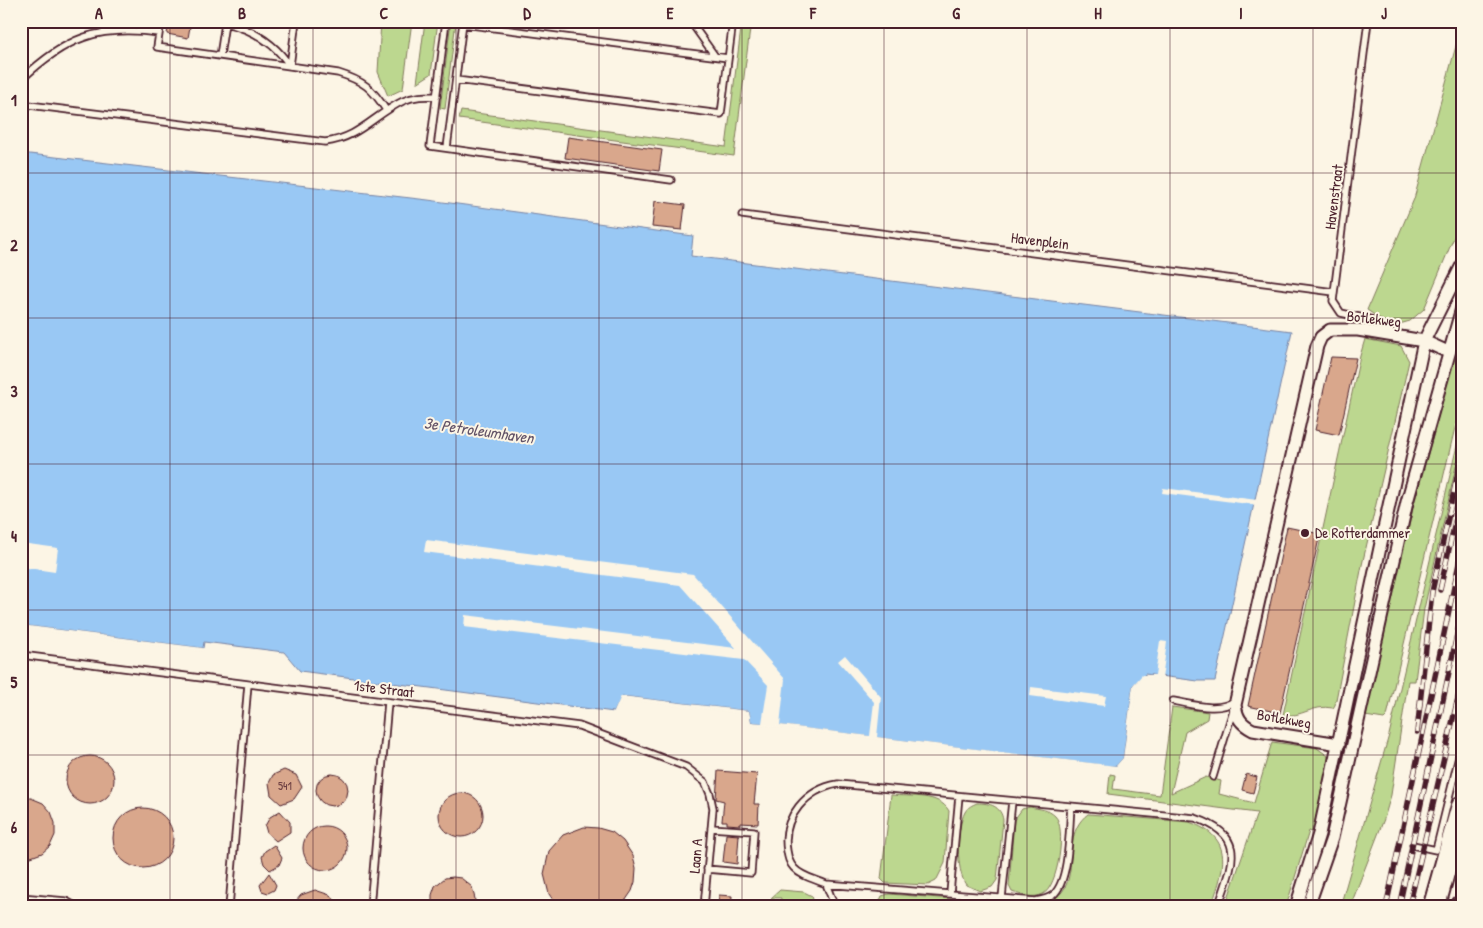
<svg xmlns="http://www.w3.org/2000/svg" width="1483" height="928" font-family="'Patrick Hand',sans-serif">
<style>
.green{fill:#bcd78f;stroke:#837b5d}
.water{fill:#99c8f4;stroke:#7984a4}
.pier{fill:#fcf5e5}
.building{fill:#d9a78c;stroke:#4a1f2b}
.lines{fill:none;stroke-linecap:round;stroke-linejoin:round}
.lane-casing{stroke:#4a1f2b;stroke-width:9}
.street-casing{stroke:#4a1f2b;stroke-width:15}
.highway-casing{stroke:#4a1f2b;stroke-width:25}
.lane{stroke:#fcf5e5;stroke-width:5.5}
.street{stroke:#fcf5e5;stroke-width:11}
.highway{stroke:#fcf5e5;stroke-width:21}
.rail-casing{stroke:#4a1f2b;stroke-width:5.5}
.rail{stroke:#fcf5e5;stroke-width:4;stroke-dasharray:11;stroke-linecap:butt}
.grid{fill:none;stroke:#4a1f2b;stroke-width:1;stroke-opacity:0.55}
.poi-dot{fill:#4a1f2b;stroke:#fcf5e5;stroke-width:2}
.labels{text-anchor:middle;stroke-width:4;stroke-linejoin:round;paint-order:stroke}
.number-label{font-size:12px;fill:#6e4143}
.street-label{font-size:15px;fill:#4a1f2b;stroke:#fcf5e5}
.poi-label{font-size:15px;fill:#4a1f2b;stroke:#fcf5e5;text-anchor:start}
.water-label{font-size:16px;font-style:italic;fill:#625267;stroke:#fcf5e5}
.neatline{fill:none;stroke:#4a1f2b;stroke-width:2}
.grid-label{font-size:16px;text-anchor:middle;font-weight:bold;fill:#4a1f2b}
</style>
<rect width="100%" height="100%" fill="#fcf5e5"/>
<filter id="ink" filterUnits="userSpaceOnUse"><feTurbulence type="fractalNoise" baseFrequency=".02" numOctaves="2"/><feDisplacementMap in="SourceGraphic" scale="10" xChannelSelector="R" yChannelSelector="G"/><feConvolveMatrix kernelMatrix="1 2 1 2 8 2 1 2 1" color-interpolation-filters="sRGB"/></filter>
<g filter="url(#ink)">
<path class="green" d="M 381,21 L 412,21 L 403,89 L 388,96 L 378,72 Z
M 425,21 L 438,21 L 431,74 L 417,83 Z
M 451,21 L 456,21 L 445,109 L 440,108 Z
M 742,21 L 751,21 L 734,156 L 459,119 L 461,111 L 726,147 Z
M 1462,24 L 1462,218 L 1424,309 L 1410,321 L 1396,325 L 1385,322 L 1367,310 L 1414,199 Z
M 1462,330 L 1462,398 L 1387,716 L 1384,719 L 1365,716 L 1414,504 Z
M 1365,339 L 1401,346 L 1409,361 L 1362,565 L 1335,705 L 1333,708 C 1312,704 1302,718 1283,715 L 1360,356 Z
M 1462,424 L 1462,440 L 1424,609 L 1415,681 L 1408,681 L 1391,795 L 1384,819 L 1350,907 L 1340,907 L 1389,735 Z
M 1172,707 L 1208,712 L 1207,719 L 1185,732 L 1171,793 L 1206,777 L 1221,781 L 1219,794 L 1254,803 L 1272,742 L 1317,748 L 1328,756 L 1329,766 L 1312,832 L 1309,831 L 1286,907 L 1225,907 L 1257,813 L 1108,794 L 1110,774 L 1115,775 L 1113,789 L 1160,795 Z
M 891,795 C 910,797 939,793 949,811 L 945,863 L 936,881 L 928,885 L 885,883 L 881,879 Z
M 977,803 C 990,803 1001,806 1003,820 L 997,880 L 992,887 L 980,891 L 966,885 C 956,870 956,829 965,812 C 968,807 972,805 977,803 Z
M 1030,807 C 1039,809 1048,809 1055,816 C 1067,827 1058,887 1043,894 C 1034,899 1021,895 1012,892 L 1009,886 L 1014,820 L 1022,809 Z
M 1088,814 L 1189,822 C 1236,838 1224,869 1211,907 L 1031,907 C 1095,897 1053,840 1088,814 Z
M 780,890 L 804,892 L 812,896 L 815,907 L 780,907 L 781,898 L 771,898 Z
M 889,894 L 952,899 L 964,907 L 877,907 L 882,896 Z"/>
<path class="water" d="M 21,153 L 428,200 L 693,236 L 691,256 L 1292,331 L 1215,681 L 1198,681 L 1145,674 L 1133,685 L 1123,758 L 1116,766 L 1110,766 L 751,722 L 749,711 L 622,696 L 614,712 L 300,671 L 284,652 L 204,642 L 203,648 L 21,625 Z"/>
<path class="pier" d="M 1163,488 L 1257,500 L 1256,505 L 1162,493 Z
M 426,540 L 693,574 L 785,679 L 780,725 L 870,736 L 874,702 L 838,661 L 845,655 L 881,697 L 877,737 L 1116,766 L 1123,758 L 1133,685 L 1142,675 L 1155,675 L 1160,641 L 1167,642 L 1162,679 L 1145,677 L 1137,682 L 1126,759 L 1116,768 L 751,724 L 747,714 L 623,699 L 616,712 L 614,712 L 621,696 L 749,711 L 751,722 L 762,723 L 768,685 L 744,660 L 464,627 L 465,615 L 736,648 L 680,585 L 424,552 Z
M 21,543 L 58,548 L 55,572 L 21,567 Z
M 21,625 L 203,648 L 202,651 L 21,628 Z
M 1031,687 L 1106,696 L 1104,706 L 1030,696 Z"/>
<path class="building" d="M 169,21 L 191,21 L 188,38 L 167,34 Z
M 568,137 L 662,150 L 659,171 L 565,158 Z
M 655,201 L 685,205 L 682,230 L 652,227 Z
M 1331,357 L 1356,358 L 1339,435 L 1315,430 Z
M 1287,527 L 1320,534 L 1280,713 L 1248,706 Z
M66 780a24 24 0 1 1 48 0a24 24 0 1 1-48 0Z
M 284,770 L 296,775 L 302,787 L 294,799 L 281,804 L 271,795 L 269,783 L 273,775 Z
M 718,771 L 757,774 L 754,804 L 759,804 L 758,824 L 740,823 L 740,825 L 727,824 L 727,821 L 722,821 L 724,801 L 716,799 Z
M 1246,774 L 1257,777 L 1253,793 L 1242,790 Z
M316 790a16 16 0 1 1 32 0a16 16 0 1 1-32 0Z
M439 815a22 22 0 1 1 44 0a22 22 0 1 1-44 0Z
M 21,798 L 31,798 L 43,803 L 51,812 L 55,823 L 55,835 L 50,846 L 42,853 L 31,857 L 21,858 Z
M113 838a30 30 0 1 1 60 0a30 30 0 1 1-60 0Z
M 280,811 L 290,822 L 290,832 L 276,841 L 267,833 L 265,826 L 270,817 Z
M303 848a22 22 0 1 1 44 0a22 22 0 1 1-44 0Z
M 584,827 L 598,828 L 612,832 L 623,841 L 633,856 L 636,868 L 635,882 L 632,891 L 621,907 L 558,907 L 549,894 L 544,874 L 549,851 L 563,835 Z
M 726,834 L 739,835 L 737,864 L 723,862 Z
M 274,845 L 282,858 L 279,865 L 270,870 L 264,864 L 262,857 L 265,851 Z
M 269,873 L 276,885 L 274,890 L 268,893 L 262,891 L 260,885 Z
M 453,877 L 461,878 L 472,887 L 475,899 L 473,907 L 432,907 L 432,895 L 435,886 L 445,878 Z
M 315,890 L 330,895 L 341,907 L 291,907 L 301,895 Z
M 719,895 L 732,896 L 731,907 L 718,907 Z"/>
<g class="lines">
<g class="lane-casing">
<path id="lane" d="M 161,21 L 157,47 L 338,73 C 364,81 372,88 386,110
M 446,21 L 430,146 L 671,180
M 690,21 L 715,56
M 1368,21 L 1333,301 L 1341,313 L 1373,320 L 1392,333
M 463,24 L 728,58
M 220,56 L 225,23 C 253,29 274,42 290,66 L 296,21
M 21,80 C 66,37 98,25 159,33
M 456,80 L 721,114 L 733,21
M 21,104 L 325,142 C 359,138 374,115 403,101 C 414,96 425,96 437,96
M 447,148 L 463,22
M 742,215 L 1334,292
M 21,655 L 579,726 L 686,767 L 705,782 L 710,794 L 713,808 L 704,907
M 1173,701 C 1191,704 1219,713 1234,701
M 1213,777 L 1234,707
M 1413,845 L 1436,850 L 1462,744
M 707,869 L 751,873 L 754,831 L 711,828
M 826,884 L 1035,901 C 1042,900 1048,899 1053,895 C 1070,881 1069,828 1071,807
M 950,893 L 959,796
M 21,897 L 66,901 L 77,907
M 1002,898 L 1012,801
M 229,907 L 248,684
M 370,907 L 388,702
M 835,907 L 826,884 C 815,879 802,877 794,868 C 789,863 788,857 787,851 C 781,817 807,789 838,784 L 1195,818 C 1249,836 1232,865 1218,907
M 973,907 L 974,896"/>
</g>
<g class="street-casing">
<path id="street" d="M 1339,744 L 1253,730 C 1241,724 1237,718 1235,705 L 1317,346 L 1321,337 L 1330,330 L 1358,330 L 1424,341 L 1448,352
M 1296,907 L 1319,834 L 1424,341 L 1462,265
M 1308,907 L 1332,838 L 1407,502 L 1462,308"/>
</g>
<g class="highway-casing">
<path id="highway" d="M 1434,907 L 1462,807
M 1462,907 L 1462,906"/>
</g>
<use href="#lane" class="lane"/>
<use href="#street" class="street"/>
<use href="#highway" class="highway"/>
<g class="rail-casing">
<path id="rail" d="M 1440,590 L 1462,490
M 1417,732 L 1432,592 L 1462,454
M 1386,907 L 1462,549
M 1399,907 L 1462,611
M 1409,907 L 1462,681"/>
</g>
<use href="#rail" class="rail"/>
</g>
</g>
<path class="grid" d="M 170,21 L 170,907M 313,21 L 313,907M 456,21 L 456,907M 599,21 L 599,907M 742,21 L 742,907M 884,21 L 884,907M 1027,21 L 1027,907M 1170,21 L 1170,907M 1313,21 L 1313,907M 21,173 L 1462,173M 21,318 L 1462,318M 21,464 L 1462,464M 21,610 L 1462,610M 21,755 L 1462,755"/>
<circle class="poi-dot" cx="1305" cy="533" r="5"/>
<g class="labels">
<g class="number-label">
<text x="285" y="790">541</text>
</g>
<g class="street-label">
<text transform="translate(1334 197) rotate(-83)" y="5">Havenstraat</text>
<text transform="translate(1040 241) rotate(7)" y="5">Havenplein</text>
<text transform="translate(1374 319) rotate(7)" y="5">Botlekweg</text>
<text transform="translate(384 689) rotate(7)" y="5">1ste Straat</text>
<text transform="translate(1284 719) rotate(10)" y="5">Botlekweg</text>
<text transform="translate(696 856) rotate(-85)" y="5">Laan A</text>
</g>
<g class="poi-label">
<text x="1315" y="538">De Rotterdammer</text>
</g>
<g class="water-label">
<text transform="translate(479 430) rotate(8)" y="6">3e Petroleumhaven</text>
</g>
</g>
<rect width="1483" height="928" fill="none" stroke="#fcf5e5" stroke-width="55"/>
<rect x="28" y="28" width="1428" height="872" class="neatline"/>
<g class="grid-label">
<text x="99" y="19">A</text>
<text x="242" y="19">B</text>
<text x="384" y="19">C</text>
<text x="527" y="19">D</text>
<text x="670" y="19">E</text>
<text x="813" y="19">F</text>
<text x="956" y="19">G</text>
<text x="1098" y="19">H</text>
<text x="1241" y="19">I</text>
<text x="1384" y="19">J</text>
<text x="14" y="106">1</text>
<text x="14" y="251">2</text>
<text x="14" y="397">3</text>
<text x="14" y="542">4</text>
<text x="14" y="688">5</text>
<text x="14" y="833">6</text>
</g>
</svg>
